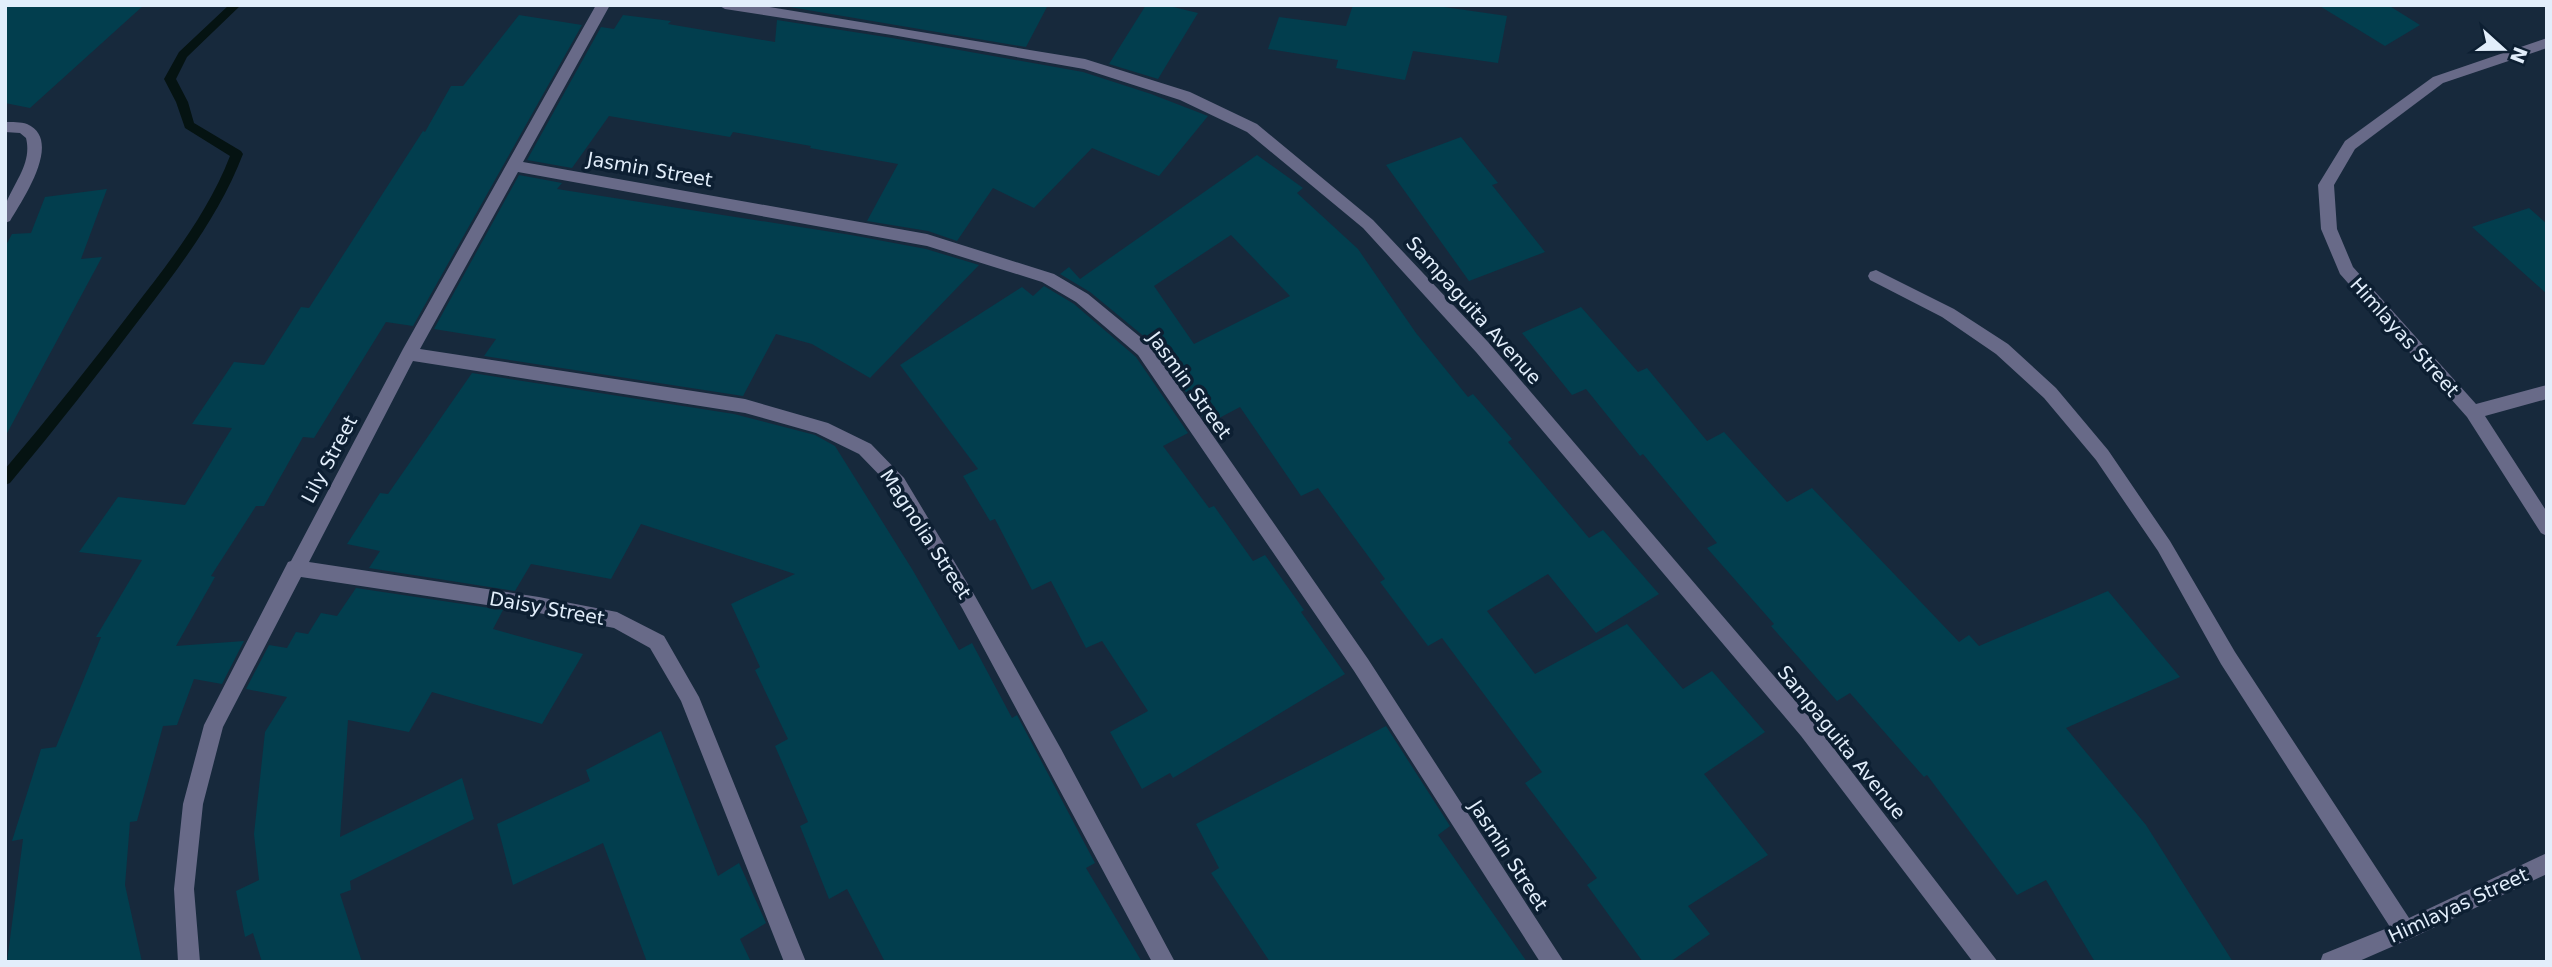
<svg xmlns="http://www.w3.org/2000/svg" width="2552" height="967" font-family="'DejaVu Sans',sans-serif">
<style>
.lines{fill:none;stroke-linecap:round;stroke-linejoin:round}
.stream{fill:#051312;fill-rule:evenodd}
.building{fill:#023e4e;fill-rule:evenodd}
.minor{fill:#686a88;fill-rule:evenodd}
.labels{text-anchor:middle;stroke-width:7;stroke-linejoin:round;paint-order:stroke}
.street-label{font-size:19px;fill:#e2eefb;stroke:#0d1f32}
</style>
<rect width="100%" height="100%" fill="#17293c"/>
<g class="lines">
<path class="stream" d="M 229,5 L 241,5 L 187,57 L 176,79 L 188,102 L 194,123 L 241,151 L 243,154 C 220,214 181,265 142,316 C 99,373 55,429 10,483 L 5,485 L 5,469 C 49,417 92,363 133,309 C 170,261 208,213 230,156 L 185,128 L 176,102 L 164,79 L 179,52 Z"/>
</g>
<path class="building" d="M 5,5 L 144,5 L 30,108 L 5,103 Z
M 778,5 L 1048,5 L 1026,47 Z
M 1146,5 L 1165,5 L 1198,13 L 1158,79 L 1109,64 Z
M 1353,5 L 1430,5 L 1507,16 L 1498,63 L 1413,51 L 1405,80 L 1336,68 L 1338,60 L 1268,49 L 1279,17 L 1346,26 Z
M 2318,5 L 2388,5 L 2420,25 L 2385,46 Z
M 519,15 L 582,25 L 413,326 L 386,322 L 314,438 L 303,437 L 264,506 L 256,506 L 211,576 L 215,577 L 176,646 L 244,641 L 222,684 L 194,679 L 177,725 L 163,726 L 137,821 L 130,822 L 125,885 L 142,962 L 7,962 L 23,839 L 12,841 L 41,749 L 56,747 L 101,637 L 96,637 L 142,560 L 79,552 L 118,497 L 185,505 L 232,428 L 192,424 L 234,362 L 264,365 L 301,307 L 309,308 L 423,131 L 425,132 L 451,86 L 463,86 Z
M 623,15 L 671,21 L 668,24 L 775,42 L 777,20 L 892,38 L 1083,72 L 1151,94 L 1208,116 L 1159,176 L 1092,148 L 1034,208 L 993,188 L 957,241 L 928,231 L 867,221 L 898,164 L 810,148 L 811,146 L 733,132 L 730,137 L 609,116 L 572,168 L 527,160 L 601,27 L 614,29 Z
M 1461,137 L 1498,183 L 1492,185 L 1545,252 L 1469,281 L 1386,165 Z
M 1257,155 L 1303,188 L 1297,193 L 1358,249 L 1416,333 L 1468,397 L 1473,394 L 1512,439 L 1508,442 L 1589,538 L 1603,530 L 1659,594 L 1596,633 L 1548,574 L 1487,611 L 1535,674 L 1627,624 L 1683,689 L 1712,671 L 1765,732 L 1704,774 L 1768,855 L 1688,906 L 1710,934 L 1670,962 L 1643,962 L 1587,885 L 1597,878 L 1525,783 L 1542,772 L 1442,638 L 1428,646 L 1380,582 L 1385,579 L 1318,488 L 1301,496 L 1240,407 L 1208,424 L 1152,343 L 1090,292 L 1060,274 L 1069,267 L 1080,279 ZM 1231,235 L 1290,296 L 1194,344 L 1154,286 Z
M 519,175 L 562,183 L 557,189 L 851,235 L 926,249 L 979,265 L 870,378 L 812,344 L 776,334 L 743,396 L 484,356 L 496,339 L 434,329 Z
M 107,189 L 81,259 L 102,257 L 5,437 L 5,247 L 12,234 L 31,233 L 45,197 Z
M 2529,208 L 2547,224 L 2547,294 L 2472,227 Z
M 1044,286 L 1074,304 L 1136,357 L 1188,433 L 1163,446 L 1209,508 L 1214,506 L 1253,561 L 1265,555 L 1304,610 L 1301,612 L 1345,674 L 1173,778 L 1170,773 L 1142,789 L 1110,732 L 1148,711 L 1102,641 L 1086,648 L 1051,581 L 1032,590 L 995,519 L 990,521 L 963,476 L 978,469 L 900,365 L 1022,287 L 1033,296 Z
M 1581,307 L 1638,372 L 1647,368 L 1707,441 L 1724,432 L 1787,502 L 1812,488 L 1959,642 L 1969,635 L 1979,646 L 2108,591 L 2180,677 L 2066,728 L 2146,825 L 2233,962 L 2095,962 L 2046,880 L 2017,895 L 1927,775 L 1924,777 L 1850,693 L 1837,701 L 1771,626 L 1774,624 L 1707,548 L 1717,543 L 1643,454 L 1640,456 L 1586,389 L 1572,395 L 1522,333 Z
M 472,373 L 734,414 L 815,435 L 835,446 L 912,569 L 959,650 L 972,643 L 1012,718 L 1017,715 L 1095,863 L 1086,868 L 1142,962 L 885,962 L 847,889 L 829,899 L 800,826 L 808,822 L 775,746 L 788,739 L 755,670 L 760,667 L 731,604 L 795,574 L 641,524 L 611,579 L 531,564 L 515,591 L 369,568 L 380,551 L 347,544 L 380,493 L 388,494 Z
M 356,588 L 503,610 L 493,629 L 583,654 L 542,724 L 432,692 L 409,732 L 348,720 L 340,837 L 462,778 L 474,819 L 350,881 L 351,890 L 340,894 L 362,962 L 262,962 L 253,933 L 245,937 L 236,891 L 259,880 L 254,834 L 265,732 L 287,697 L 246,689 L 269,645 L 287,648 L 296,632 L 308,634 L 321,613 L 337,616 Z
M 1386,726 L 1450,826 L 1438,835 L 1527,962 L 1270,962 L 1211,873 L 1219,868 L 1196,824 Z
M 661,731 L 718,876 L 739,863 L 766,923 L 740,939 L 751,962 L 647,962 L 603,843 L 513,885 L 497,824 L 590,781 L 586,770 Z"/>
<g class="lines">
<path class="minor" d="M 596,5 L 610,5 L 523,162 L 927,234 L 1054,274 L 1088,294 L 1150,345 L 1368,659 L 1564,962 L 1540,962 L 1354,671 L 1138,355 L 1076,302 L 1042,282 L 927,246 L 518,172 L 420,349 L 745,399 L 828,423 L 871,444 L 904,478 L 975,596 L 1061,749 L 1175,962 L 1152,962 L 962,608 L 892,488 L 859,454 L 816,433 L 745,413 L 413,361 L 309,562 L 539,597 L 617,612 L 664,636 L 699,697 L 806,962 L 784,962 L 681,701 L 650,648 L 614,628 L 539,613 L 301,577 L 223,727 L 203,804 L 194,889 L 200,962 L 178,962 L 174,889 L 183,804 L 204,725 L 288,562 L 291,561 L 403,349 Z
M 718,5 L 757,5 L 1085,59 L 1190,92 L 1257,124 L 1373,220 L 1488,342 L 1815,724 L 1998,962 L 1973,962 L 1801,736 L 1476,352 L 1363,228 L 1247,132 L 1180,100 L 1084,69 L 892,35 L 725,9 Z
M 2547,38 L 2547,48 L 2443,83 L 2355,149 L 2334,185 L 2337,229 L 2353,267 L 2476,404 L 2547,385 L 2547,399 L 2485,416 L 2547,512 L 2547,536 L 2541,533 L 2467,417 L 2340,274 L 2321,229 L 2318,185 L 2345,141 L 2433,77 Z
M 5,122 C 12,122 21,122 27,124 C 64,140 22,200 10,221 L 5,223 C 5,215 4,207 7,201 C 16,180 32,162 26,138 L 20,133 L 5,132 Z
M 1876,270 L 1954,309 L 2008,344 L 2056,388 L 2108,450 L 2170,541 L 2235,652 L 2409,918 L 2547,853 L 2547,874 L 2412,938 L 2357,962 L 2320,962 L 2323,954 L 2390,927 L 2221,664 L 2158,551 L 2096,460 L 2044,398 L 1996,354 L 1942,317 L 1870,280 L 1868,276 L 1870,272 Z"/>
</g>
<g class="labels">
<g class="street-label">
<text transform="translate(650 169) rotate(10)" y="7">Jasmin Street</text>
<text transform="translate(1474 310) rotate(48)" y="7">Sampaguita Avenue</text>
<text transform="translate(2405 337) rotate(48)" y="7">Himlayas Street</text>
<text transform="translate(1190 385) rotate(54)" y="7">Jasmin Street</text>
<text transform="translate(329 459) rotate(-62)" y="7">Lily Street</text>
<text transform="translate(926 534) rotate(57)" y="7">Magnolia Street</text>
<text transform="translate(547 608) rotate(10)" y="7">Daisy Street</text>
<text transform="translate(1842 742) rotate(51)" y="7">Sampaguita Avenue</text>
<text transform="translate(1509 855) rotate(57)" y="7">Jasmin Street</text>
<text transform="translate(2458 905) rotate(-25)" y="7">Himlayas Street</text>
</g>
</g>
<rect width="2552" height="967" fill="none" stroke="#e2eefb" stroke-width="14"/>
<g transform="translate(2503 49) rotate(111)" stroke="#0d1f32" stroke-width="5" paint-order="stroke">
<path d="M0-5L12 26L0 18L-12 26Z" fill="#e2eefb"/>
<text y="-10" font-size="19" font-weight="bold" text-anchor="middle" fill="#e2eefb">N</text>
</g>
</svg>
